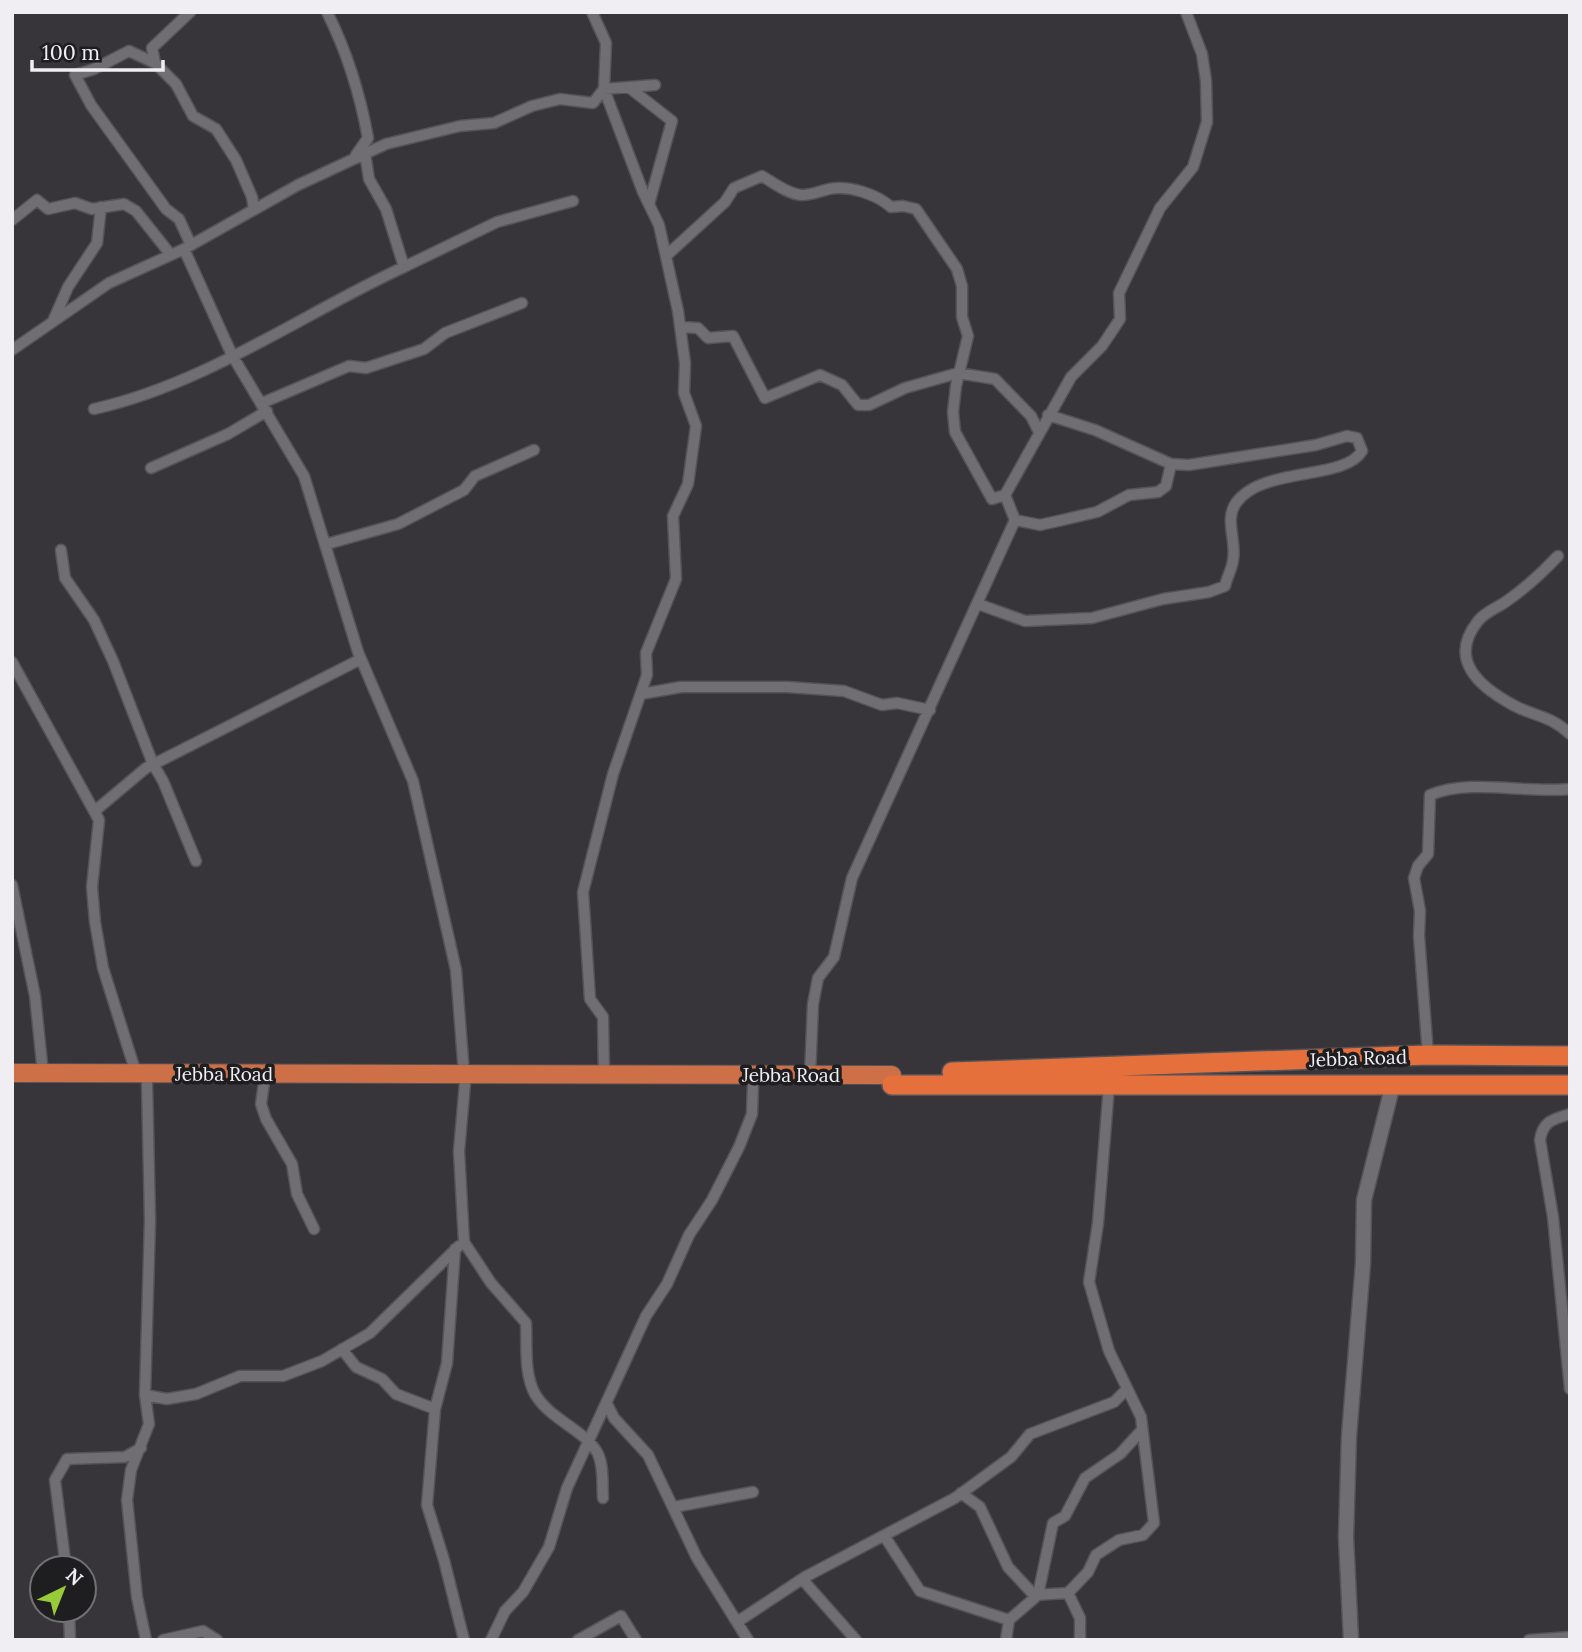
<svg xmlns="http://www.w3.org/2000/svg" width="1582" height="1652" font-family="Lora,serif">
<style>
.lines{fill:none;stroke-linecap:round;stroke-linejoin:round}
.minor-casing{stroke:#555357;stroke-width:13}
.tertiary-casing{stroke:#555357;stroke-width:17}
.trunk-casing{stroke:#555357;stroke-width:20}
.motorway-casing{stroke:#555357;stroke-width:22}
.minor{stroke:#706e73;stroke-width:10}
.tertiary{stroke:#706e73;stroke-width:14}
.trunk{stroke:#ce7047;stroke-width:18}
.motorway{stroke:#e5703c;stroke-width:19}
.labels{text-anchor:middle;stroke-width:7;stroke-linejoin:round;paint-order:stroke}
.street-label{font-size:19px;fill:#f0eef2;stroke:#1e1d1f}
</style>
<rect width="100%" height="100%" fill="#37343a"/>
<g class="lines">
<g class="minor-casing">
<path id="minor" d="M 190,12 L 152,48 L 155,63 L 176,84 L 193,116 L 216,129 L 236,160 L 252,197 L 254,210
M 327,12 C 347,52 360,94 368,138 L 356,155
M 592,12 L 606,43 L 604,89 L 643,192 L 659,225 L 678,311 L 685,363 L 684,393 L 696,426 L 688,484 L 673,516 L 676,579 L 646,653 L 647,675 L 613,774 L 583,892 L 590,999 L 603,1017 L 604,1075
M 155,63 L 129,51 L 94,69 L 75,75 L 91,105 L 166,209 L 179,219 L 191,245
M 631,89 L 672,121 L 649,204
M 12,220 L 37,200 L 48,209 L 75,203 L 92,209 L 124,204 L 136,211 L 171,255
M 184,249 L 232,355 L 304,476 L 358,652 L 413,781 L 456,970 L 464,1074
M 666,256 L 725,202 L 734,188 L 762,176 C 774,183 788,194 802,195 C 811,195 820,191 829,189 C 849,185 876,194 891,207 L 903,206 L 916,209 L 957,269 L 962,286 L 962,317 L 968,336 L 956,386 L 953,412 L 955,432 L 992,499 L 1005,495
M 404,267 L 497,222 L 573,201
M 53,321 L 68,287 L 97,243 L 101,207
M 680,327 L 698,328 L 708,338 L 733,336 L 765,398 L 820,375 L 842,385 L 858,405 L 869,405 L 905,388 L 958,373 L 995,379 L 1031,416 L 1039,432
M 12,350 L 109,283 L 184,249 L 298,185 L 386,144 L 460,126 L 494,123 L 532,106 L 560,99 L 593,103 L 604,89 L 655,85
M 262,403 L 349,366 L 366,368 L 424,349 L 445,333 L 522,303
M 94,409 C 206,384 302,314 404,267 L 386,209 L 369,179 L 365,153
M 151,468 L 228,434 L 267,411
M 1015,520 L 1040,525 L 1058,521 L 1097,512 L 1129,495 L 1158,492 L 1166,486 L 1171,464
M 327,544 L 398,524 L 464,490 L 475,476 L 534,450
M 61,550 L 65,578 L 94,620 L 113,661 L 153,764 L 163,781 L 196,861
M 1558,556 C 1542,573 1523,590 1504,603 C 1496,608 1484,613 1478,621 C 1447,660 1480,687 1513,705 C 1535,717 1548,714 1570,734
M 978,604 L 1025,621 L 1092,618 L 1163,599 L 1209,592 L 1225,586 C 1227,577 1232,569 1233,560 C 1237,541 1224,520 1236,503 C 1262,466 1344,481 1362,451 L 1357,438 L 1347,436 L 1316,445 L 1189,465 L 1171,464 L 1095,430 L 1048,415
M 12,662 L 99,820 L 92,887 L 95,922 L 103,968 L 136,1073
M 641,694 L 681,687 L 787,687 L 844,691 L 882,705 L 897,703 L 930,710
M 96,810 L 146,768 L 361,659
M 12,885 L 35,996 L 43,1073
M 1428,1055 L 1419,936 L 1420,911 L 1414,878 L 1418,866 L 1428,854 L 1430,795 C 1473,778 1524,794 1570,789
M 810,1076 L 813,1004 L 818,978 L 834,957 L 852,878 L 1015,520 L 1005,495 L 1071,377 L 1102,346 L 1120,319 L 1119,293 L 1160,208 L 1193,167 L 1207,122 L 1206,81 L 1202,54 L 1186,12
M 264,1083 L 261,1104 L 266,1119 L 292,1164 L 297,1194 L 314,1229
M 465,1083 L 459,1151 L 464,1242 L 491,1283 L 526,1323 C 527,1346 524,1374 535,1394 C 550,1420 587,1431 598,1454 C 604,1467 602,1484 603,1498
M 1570,1114 C 1553,1119 1543,1121 1540,1140 L 1553,1217 L 1570,1389
M 455,1249 L 447,1363 L 435,1409 L 427,1505 L 444,1560 L 464,1640
M 342,1349 L 356,1367 L 382,1379 L 396,1394 L 435,1409
M 145,1395 L 167,1399 L 196,1394 L 240,1376 L 283,1376 L 322,1361 L 370,1333 L 459,1246
M 607,1404 L 614,1418 L 648,1455 L 697,1558 L 748,1640
M 961,1493 L 980,1507 L 1008,1567 L 1034,1595 L 1068,1593 L 1080,1618 L 1080,1640
M 674,1507 L 753,1492
M 885,1537 L 920,1591 L 1009,1620 L 1038,1595 L 1053,1523 L 1065,1516 L 1085,1478 L 1120,1454 L 1142,1430
M 66,1568 L 55,1480 L 67,1459 L 125,1457 L 141,1448
M 802,1579 L 856,1640
M 1068,1593 L 1088,1572 L 1096,1555 L 1119,1540 L 1143,1535 L 1154,1523 L 1141,1417 L 1109,1351 L 1089,1282 L 1098,1223 L 1109,1086
M 69,1610 L 70,1640
M 737,1622 L 805,1577 L 955,1498 L 1011,1457 L 1030,1434 L 1114,1402 L 1127,1389
M 146,1640 L 137,1597 L 127,1500 L 131,1470 L 149,1424 L 145,1395 L 150,1220 L 147,1082
M 163,1640 L 203,1631 L 217,1640
M 491,1640 L 505,1611 L 523,1592 L 549,1547 L 567,1488 L 646,1316 L 667,1284 L 689,1235 L 712,1200 L 739,1147 L 752,1114 L 753,1084
M 578,1640 L 621,1616 L 636,1640
M 1006,1640 L 1009,1620
M 1529,1640 L 1570,1637"/>
</g>
<g class="tertiary-casing">
<path id="tertiary" d="M 1351,1640 L 1346,1537 L 1349,1436 L 1363,1263 L 1364,1200 L 1393,1084"/>
</g>
<g class="trunk-casing">
<path id="trunk" d="M 12,1073 L 892,1075"/>
</g>
<g class="motorway-casing">
<path id="motorway" d="M 952,1072 L 1428,1055 L 1570,1056
M 892,1085 L 1570,1085"/>
</g>
<use href="#minor" class="minor"/>
<use href="#tertiary" class="tertiary"/>
<use href="#trunk" class="trunk"/>
<use href="#motorway" class="motorway"/>
</g>
<g class="labels">
<g class="street-label">
<text transform="translate(1358 1058) rotate(-2)" y="7">Jebba Road</text>
<text x="224" y="1081">Jebba Road</text>
<text x="791" y="1082">Jebba Road</text>
</g>
</g>
<rect width="1582" height="1652" fill="none" stroke="#f0eef2" stroke-width="28"/>
<g transform="translate(63 1589) rotate(43)"><circle r="33" fill="#1e1d1f" stroke="#727173" stroke-width="2"/>
<path d="M0-5L12 26L0 18L-12 26Z" fill="#97cc38"/>
<text y="-10" font-size="19" font-weight="bold" text-anchor="middle" fill="#f0eef2">N</text>
</g>
<path d="M32 60v10h131v-10" fill="none" stroke="#f0eef2" stroke-width="3.5"/>
<text x="42" y="60" font-size="21" fill="#f0eef2" stroke="#1e1d1f" stroke-width="5" paint-order="stroke">100 m</text>
</svg>
